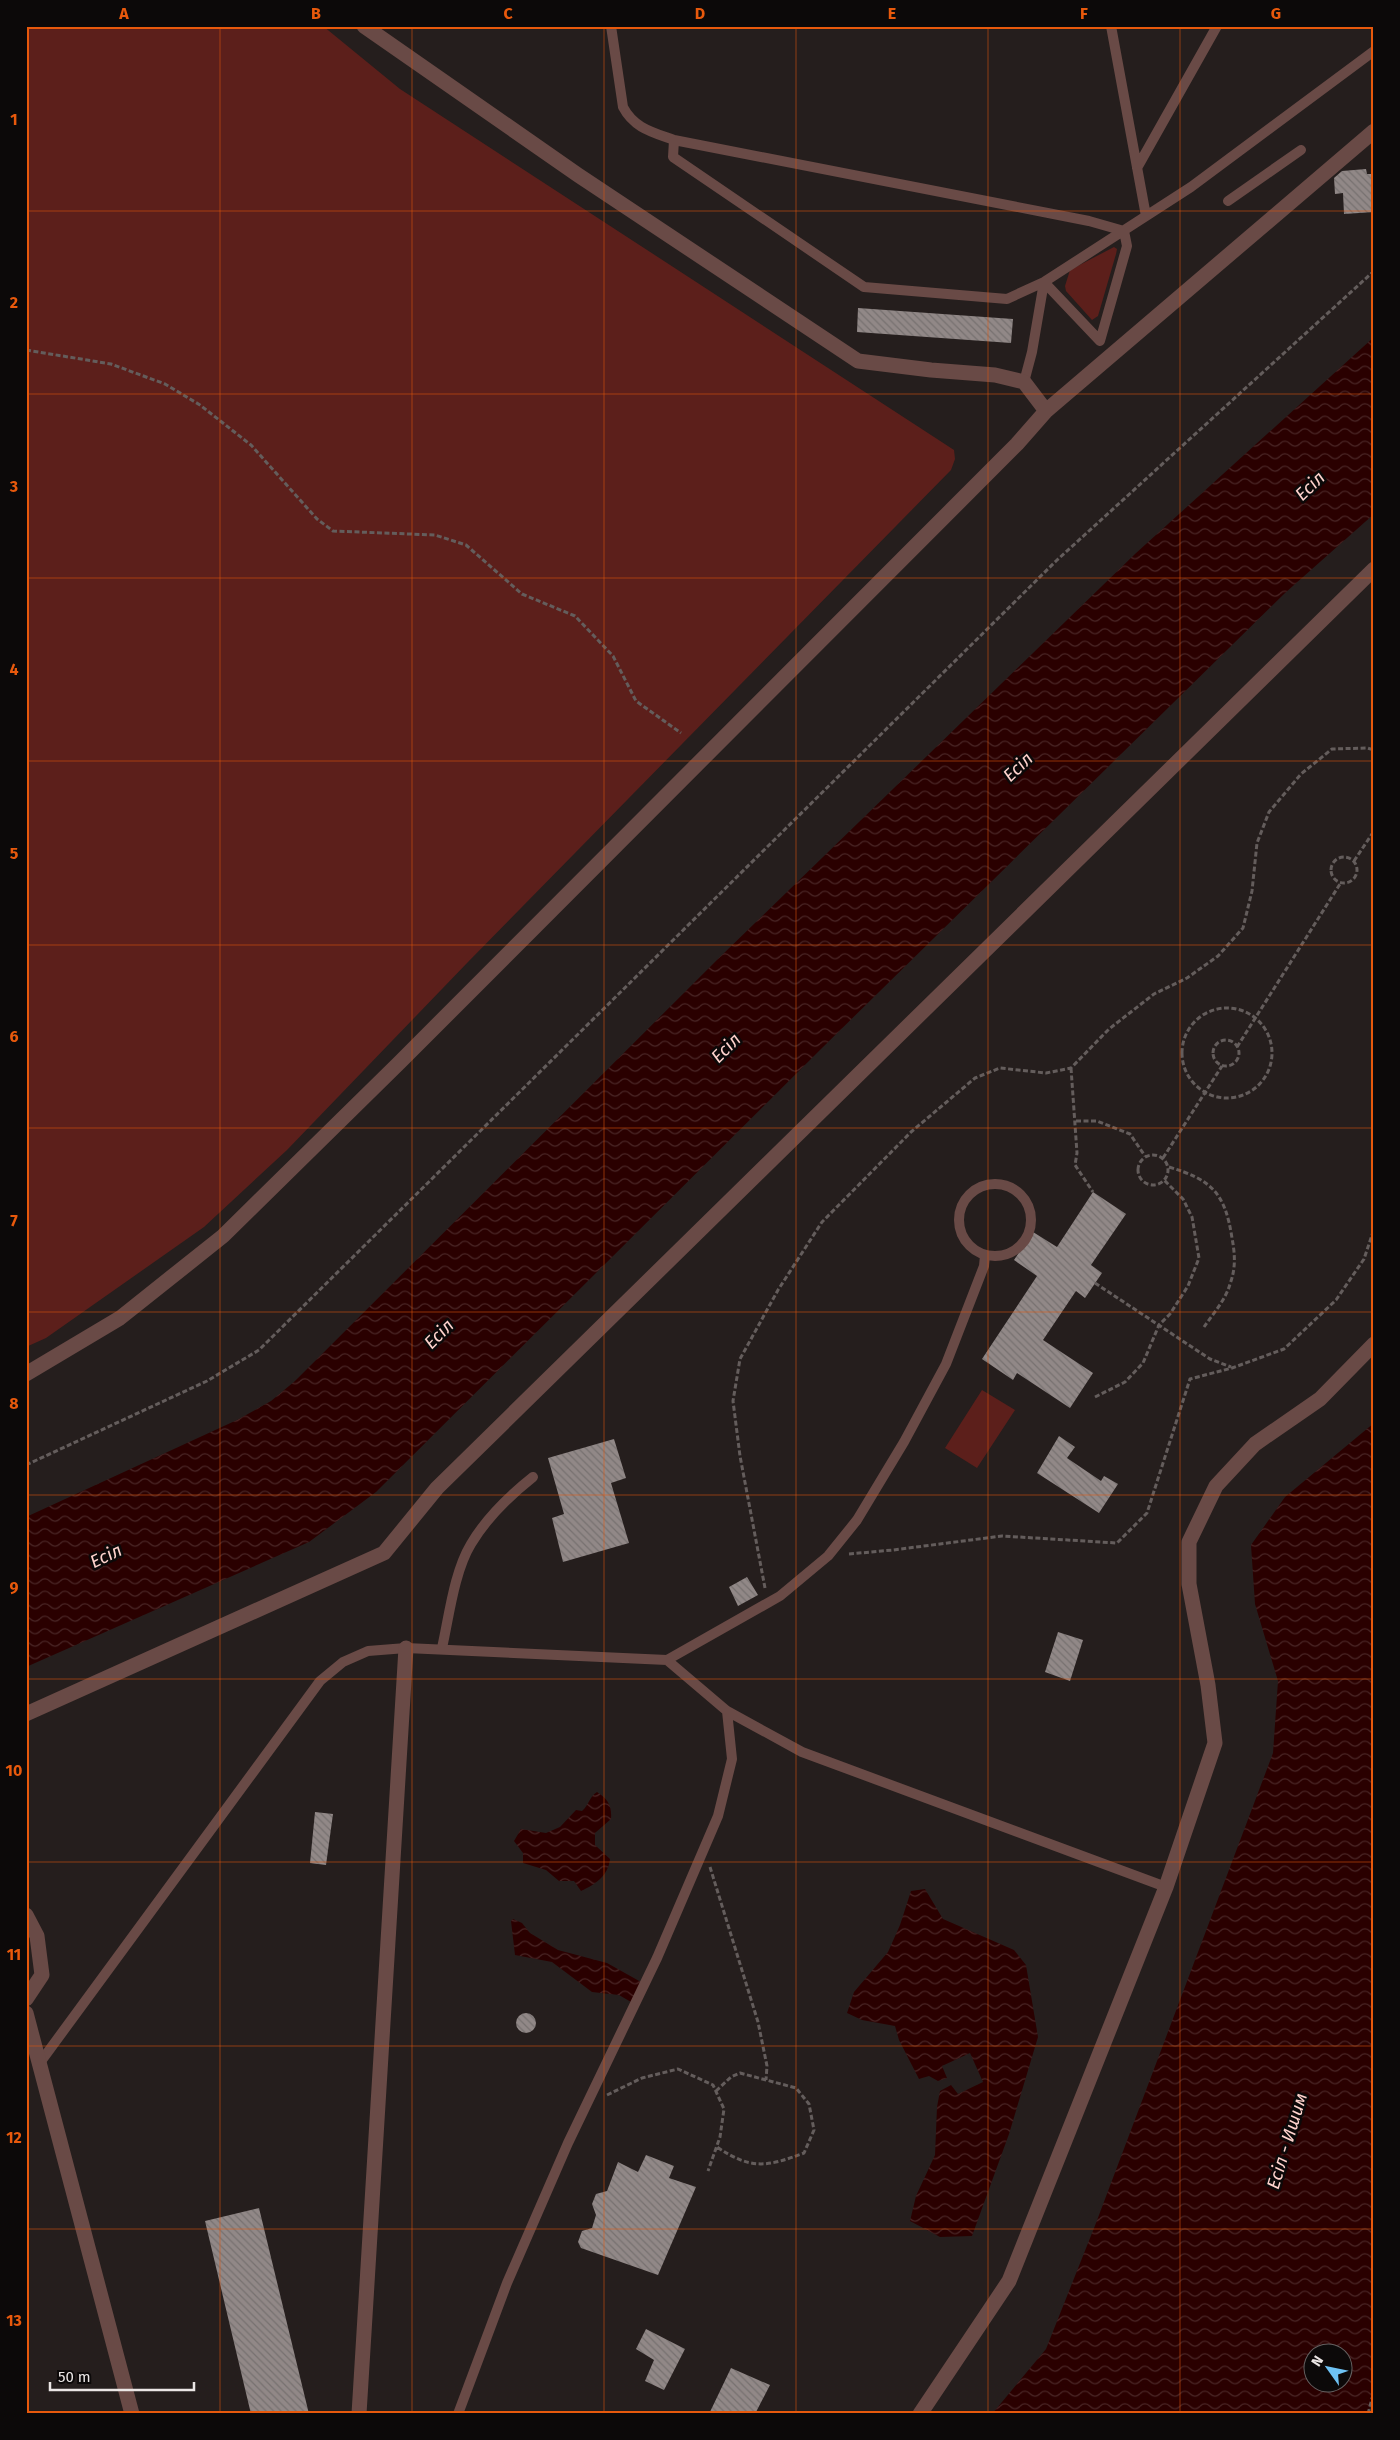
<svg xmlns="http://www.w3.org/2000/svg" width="1400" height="2440" font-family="'Fira Sans',sans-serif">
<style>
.green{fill:#5c1f1b}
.water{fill:url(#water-waves);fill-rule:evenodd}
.building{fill:url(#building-back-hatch)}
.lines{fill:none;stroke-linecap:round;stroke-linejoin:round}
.path{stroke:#645d5c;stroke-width:3;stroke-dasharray:5 2.5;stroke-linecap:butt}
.lane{stroke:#694a46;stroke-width:10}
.street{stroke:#694a46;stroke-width:15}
.grid{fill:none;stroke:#e8590c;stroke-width:1;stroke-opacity:0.55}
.labels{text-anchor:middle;stroke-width:5;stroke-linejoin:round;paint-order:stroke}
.water-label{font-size:18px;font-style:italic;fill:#ffd3cd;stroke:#0c0909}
.neatline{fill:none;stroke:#e8590c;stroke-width:2}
.grid-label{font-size:16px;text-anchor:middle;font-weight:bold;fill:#e8590c}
</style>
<defs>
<pattern id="water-waves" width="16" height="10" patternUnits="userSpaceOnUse" patternTransform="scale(1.25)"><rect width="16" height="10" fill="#2a0000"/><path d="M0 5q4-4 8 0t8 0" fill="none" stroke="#492525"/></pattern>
<pattern id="building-back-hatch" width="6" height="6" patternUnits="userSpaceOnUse" patternTransform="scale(1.25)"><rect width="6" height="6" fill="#918887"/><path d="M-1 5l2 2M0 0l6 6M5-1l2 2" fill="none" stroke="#777170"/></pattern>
</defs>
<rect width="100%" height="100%" fill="#251e1d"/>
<path class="green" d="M 26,26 L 323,26 L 400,89 L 954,450 L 955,459 L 951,470 L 468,962 L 287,1150 L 204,1227 L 46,1338 L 26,1347 Z
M 1114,247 L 1117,249 L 1116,254 L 1098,316 L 1092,320 L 1066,291 L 1065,286 L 1070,270 Z
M 982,1390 L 1015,1410 L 977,1468 L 945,1448 Z"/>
<path class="water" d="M 1374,337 L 1374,514 L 1285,593 L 822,1048 L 376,1492 L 309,1542 L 26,1667 L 26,1517 L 237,1420 L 271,1401 L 295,1381 L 721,956 L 1135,554 Z
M 1374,1423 L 1374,2392 L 1368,2414 L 992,2414 L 1046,2349 L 1096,2223 L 1273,1753 L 1278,1681 L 1255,1604 L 1251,1545 L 1285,1497 ZM 1312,2352 L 1342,2352 L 1342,2382 L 1312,2382 Z
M 597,1792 C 608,1799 612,1806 611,1819 L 595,1833 L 595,1845 L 610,1859 C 608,1876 596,1884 581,1891 L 574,1881 L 559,1881 L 546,1870 L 523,1863 L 523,1853 L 514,1841 L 521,1829 L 546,1833 L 560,1827 L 576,1810 L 582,1811 C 589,1805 589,1797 597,1792 Z
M 925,1889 L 943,1919 L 1014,1950 L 1026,1965 L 1038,2037 L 1009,2134 L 972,2236 L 940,2237 L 910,2221 L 916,2196 L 935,2155 L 937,2107 L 940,2091 L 951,2085 L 958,2094 L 983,2082 L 970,2053 L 942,2066 L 947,2078 L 938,2081 L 929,2076 L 919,2079 L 899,2040 L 895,2026 L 862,2020 L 847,2013 L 854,1992 L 888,1952 L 900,1925 L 911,1891 Z
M 513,1919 L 522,1923 L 530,1933 L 558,1950 L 607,1963 L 641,1982 L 631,2002 L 619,1995 L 592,1992 L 552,1962 L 515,1955 L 511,1921 Z"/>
<path class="building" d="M 1366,169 L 1367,174 L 1374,174 L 1374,212 L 1344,214 L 1343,193 L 1335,194 L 1334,178 L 1342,171 Z
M 858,308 L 1013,319 L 1011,343 L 857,332 Z
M 1093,1192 L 1126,1214 L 1091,1265 L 1102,1273 L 1085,1298 L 1076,1291 L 1043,1340 L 1093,1373 L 1070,1408 L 1017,1373 L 1013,1380 L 982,1359 L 1037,1276 L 1014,1260 L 1033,1232 L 1057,1247 Z
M 1059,1436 L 1075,1447 L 1067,1458 L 1101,1481 L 1104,1476 L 1118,1484 L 1099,1513 L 1037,1473 Z
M 614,1439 L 626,1478 L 611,1483 L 629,1543 L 563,1562 L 552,1518 L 564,1514 L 548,1458 Z
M 747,1577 L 758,1595 L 738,1606 L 729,1587 Z
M 1058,1632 L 1083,1640 L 1070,1681 L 1045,1672 Z
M 315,1812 L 333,1814 L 326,1865 L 310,1863 Z
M516 2023a10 10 0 1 1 20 0a10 10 0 1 1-20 0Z
M 646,2155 L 674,2166 L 669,2178 L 696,2187 L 658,2275 L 581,2248 L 578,2242 L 582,2231 L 592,2228 L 596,2215 L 592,2204 L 596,2194 L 607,2191 L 618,2162 L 638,2172 Z
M 259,2208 L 309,2414 L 251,2414 L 205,2221 Z
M 646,2329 L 685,2349 L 664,2390 L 645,2381 L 654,2360 L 636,2349 Z
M 731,2368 L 770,2385 L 755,2414 L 709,2414 Z"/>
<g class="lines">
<path class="path" d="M 26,350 L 111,364 L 165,384 L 200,405 L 251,445 L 317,519 L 333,531 L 435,535 L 466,545 L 522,594 L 575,616 L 613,656 L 636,701 L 681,733
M1331 870a13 13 0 1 1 26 0a13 13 0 1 1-26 0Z
M 1354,861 L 1374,831
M1182 1053a45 45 0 1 1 90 0a45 45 0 1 1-90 0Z
M1213 1053a13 13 0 1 1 26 0a13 13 0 1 1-26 0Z
M 1237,1047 L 1340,884
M 1071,1068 L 1077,1153 L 1075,1165 L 1093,1192
M 1076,1121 L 1097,1121 L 1130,1134 L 1145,1156
M1138 1170a15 15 0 1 1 30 0a15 15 0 1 1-30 0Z
M 1163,1158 L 1222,1066
M 1169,1167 C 1212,1180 1225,1193 1232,1238 C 1235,1254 1236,1268 1230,1284 C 1226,1299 1213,1314 1204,1327
M 1095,1283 L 1210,1359 L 1231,1367
M 1095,1397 L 1125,1382 L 1143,1363 L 1159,1325 L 1170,1314 L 1188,1286 L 1199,1258 L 1192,1217 L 1183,1199 L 1164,1180
M 26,1465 L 207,1381 L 259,1350 L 1056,561 L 1374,271
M 849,1554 L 893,1550 L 1002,1536 L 1117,1543 L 1147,1513 L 1190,1379 L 1232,1368 L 1284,1349 L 1336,1300 L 1364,1259 L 1374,1229
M 765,1588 L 740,1456 L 733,1401 L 740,1359 L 778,1290 L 822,1222 L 911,1132 L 975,1078 L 1000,1068 L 1046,1073 L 1071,1068 L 1109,1029 L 1154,994 L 1187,978 L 1218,956 L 1243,928 L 1252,891 L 1257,843 L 1269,812 L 1301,774 L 1332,749 L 1367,748 L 1374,750
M 710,1867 L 758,2022 L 767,2066 L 766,2080
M 716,2091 L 731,2077 L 740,2073 L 796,2088 L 809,2104 L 814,2130 L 804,2153 C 767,2167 751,2170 717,2147
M 607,2095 L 642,2078 L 678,2069 L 713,2085 L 724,2109 L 720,2137 L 708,2171
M 1368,2414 L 1374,2391"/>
<path class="lane" d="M 611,26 L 623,107 C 634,128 652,132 674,140 L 1089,221 L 1124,231 L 1127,246 L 1100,341 L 1044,282 L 1032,352 L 1024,382
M 1111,26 L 1146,216
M 674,140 L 673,157 L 864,287 L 1007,299 L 1044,282 L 1191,187 L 1374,51
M 1137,168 L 1217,26
M 1228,201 L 1301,150
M959 1220a36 36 0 1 1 72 0a36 36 0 1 1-72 0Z
M 442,1648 C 449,1617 454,1572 471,1544 C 487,1517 509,1496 533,1477
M 667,1660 L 780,1596 L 828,1556 L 857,1520 L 904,1442 L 946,1364 L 984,1266 L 985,1255
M 39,2064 L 320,1681 L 343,1662 L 368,1651 L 406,1648 L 667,1660 L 727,1711 L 802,1752 L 1166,1887
M 458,2414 L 507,2283 L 568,2143 L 657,1958 L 718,1816 L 732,1759 L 727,1711"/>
<path class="street" d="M 1046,411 L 1374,131
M 26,1374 L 120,1318 L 223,1236 L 399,1063 L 1017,444 L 1046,411 L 1024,382 L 995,375 L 931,370 L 858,361 L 578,175 L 364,26
M 26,1714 L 384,1553 L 437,1488 L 1374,569
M 26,1915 L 37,1936 L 42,1975 L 26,1999
M 26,2013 L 132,2414
M 359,2414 L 406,1648
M 920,2414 L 1009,2281 L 1166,1887 L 1215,1743 L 1208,1685 L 1189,1584 L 1189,1542 L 1216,1486 L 1255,1444 L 1320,1399 L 1374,1344"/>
</g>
<path class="grid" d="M 220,26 L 220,2414M 412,26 L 412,2414M 604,26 L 604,2414M 796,26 L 796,2414M 988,26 L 988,2414M 1180,26 L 1180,2414M 26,211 L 1374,211M 26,394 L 1374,394M 26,578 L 1374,578M 26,761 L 1374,761M 26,945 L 1374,945M 26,1128 L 1374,1128M 26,1312 L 1374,1312M 26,1495 L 1374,1495M 26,1679 L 1374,1679M 26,1862 L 1374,1862M 26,2046 L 1374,2046M 26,2229 L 1374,2229"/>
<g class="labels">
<g class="water-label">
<text transform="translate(1310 486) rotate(-44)" y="6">Есіл</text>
<text transform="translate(1018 767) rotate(-44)" y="6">Есіл</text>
<text transform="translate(726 1048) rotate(-45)" y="6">Есіл</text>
<text transform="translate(439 1334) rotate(-45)" y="6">Есіл</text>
<text transform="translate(106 1556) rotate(-26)" y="6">Есіл</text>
<text transform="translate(1287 2141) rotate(-73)" y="6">Есіл - Ишим</text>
</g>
</g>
<rect width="1400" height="2440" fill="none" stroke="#0c0909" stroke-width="55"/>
<g transform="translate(1328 2368) rotate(303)"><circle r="24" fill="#0c0909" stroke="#656161"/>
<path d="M0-4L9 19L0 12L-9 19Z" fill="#6ec2f4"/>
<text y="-8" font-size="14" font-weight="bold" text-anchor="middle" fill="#ebe6e5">N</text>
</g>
<path d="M50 2382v8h144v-8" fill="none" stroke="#ebe6e5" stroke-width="2.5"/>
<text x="58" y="2382" font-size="15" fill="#ebe6e5" stroke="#0c0909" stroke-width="4" paint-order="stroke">50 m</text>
<rect x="28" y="28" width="1344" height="2384" class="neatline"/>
<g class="grid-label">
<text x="124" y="19">A</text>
<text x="316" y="19">B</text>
<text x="508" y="19">C</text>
<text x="700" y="19">D</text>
<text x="892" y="19">E</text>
<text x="1084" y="19">F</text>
<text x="1276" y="19">G</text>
<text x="14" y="125">1</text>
<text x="14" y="308">2</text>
<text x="14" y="492">3</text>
<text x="14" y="675">4</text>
<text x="14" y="859">5</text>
<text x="14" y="1042">6</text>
<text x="14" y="1226">7</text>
<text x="14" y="1409">8</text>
<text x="14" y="1593">9</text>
<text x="14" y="1776">10</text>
<text x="14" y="1960">11</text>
<text x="14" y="2143">12</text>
<text x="14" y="2326">13</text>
</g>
</svg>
